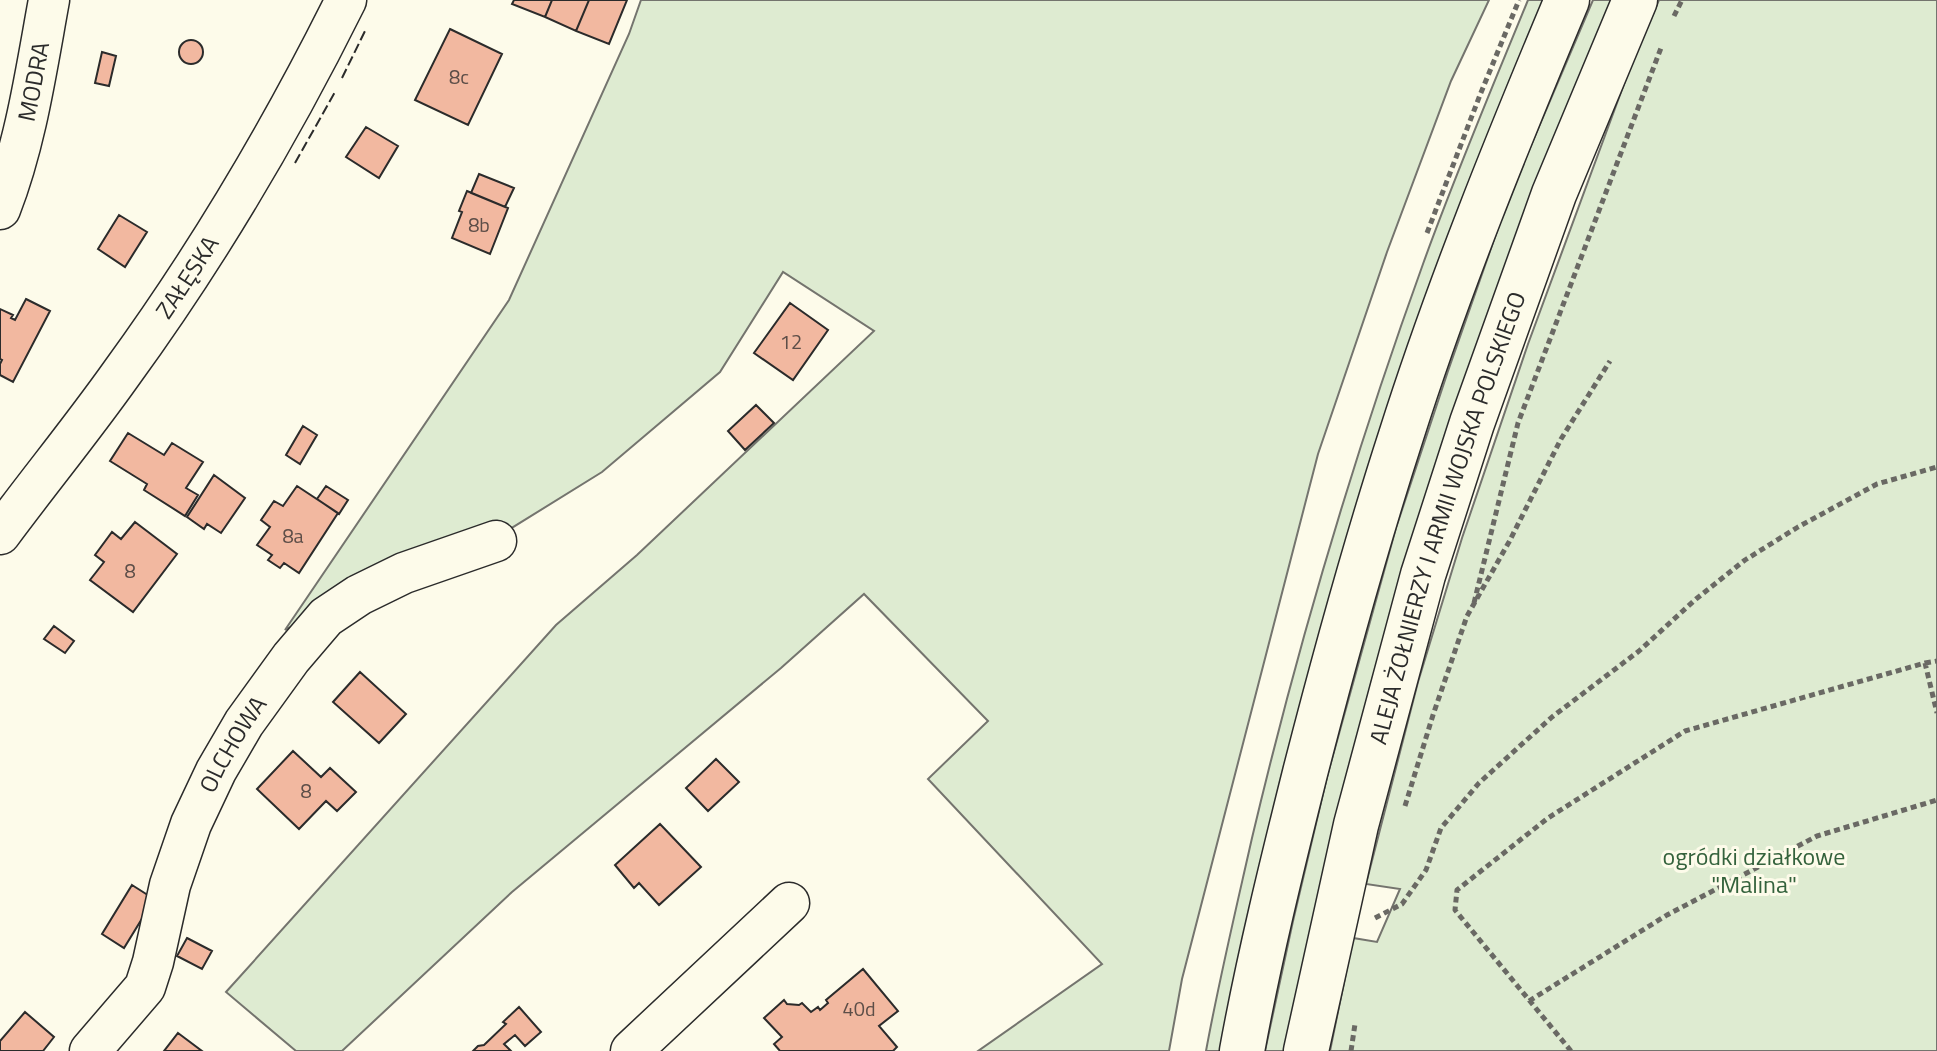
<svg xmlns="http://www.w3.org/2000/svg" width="1937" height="1051" font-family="'Titillium Web',sans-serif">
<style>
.green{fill:#deebd1;stroke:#74746e;stroke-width:2}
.building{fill:#f2b8a0;stroke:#2b2b2b;stroke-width:2}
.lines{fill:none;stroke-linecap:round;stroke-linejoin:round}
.minor-casing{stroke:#2b2b2b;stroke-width:43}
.major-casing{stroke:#2b2b2b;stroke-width:47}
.path{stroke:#6a6964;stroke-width:5;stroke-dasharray:6 4;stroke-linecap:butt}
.minor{stroke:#fdfbea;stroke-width:40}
.major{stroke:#fdfbea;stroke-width:44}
.fence{stroke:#2b2b2b;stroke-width:2;stroke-dasharray:10 4;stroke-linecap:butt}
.labels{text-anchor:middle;stroke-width:6;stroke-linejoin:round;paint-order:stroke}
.number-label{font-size:20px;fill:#5d4e48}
.street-label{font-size:24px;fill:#2b2b2b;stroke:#fdfbea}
.park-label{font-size:24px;fill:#34623c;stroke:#fdfbea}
</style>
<rect width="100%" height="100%" fill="#fdfbea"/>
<path class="green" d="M 641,0 L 1489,0 L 1451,81 L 1387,252 L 1318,454 L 1182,979 L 1169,1051 L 978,1051 L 1102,964 L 928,779 L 988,721 L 864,594 L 781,668 L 512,892 L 342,1051 L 296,1051 L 226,992 L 556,625 L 637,555 L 874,331 L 783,272 L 720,372 L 602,472 L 502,534 L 369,583 L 285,630 L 509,300 L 629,34 Z
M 1528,0 L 1544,0 L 1222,1051 L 1206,1051 C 1219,980 1236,909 1252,838 C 1298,644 1355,452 1423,264 C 1455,175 1492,88 1528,0 Z
M 1593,0 L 1613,0 L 1423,513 L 1372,680 L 1335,824 L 1284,1051 L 1265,1051 L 1293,921 L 1327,777 L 1396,528 L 1448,371 L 1509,197 Z
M 1659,0 L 1937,0 L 1937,1051 L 1330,1051 L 1353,938 L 1377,942 L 1400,889 L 1366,884 L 1418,682 L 1462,538 L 1528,344 L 1634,57 Z"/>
<path class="building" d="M 514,0 L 552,0 L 545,17 L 512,4 Z
M 552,0 L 589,0 L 576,31 L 545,17 Z
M 589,0 L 627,0 L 609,44 L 576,31 Z
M 450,29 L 502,54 L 468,125 L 415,100 Z
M179 52a12 12 0 1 1 24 0a12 12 0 1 1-24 0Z
M 102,52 L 116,56 L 109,86 L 95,83 Z
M 366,127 L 398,146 L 379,178 L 346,157 Z
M 479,174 L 514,188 L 505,207 L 471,193 Z
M 467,191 L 508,208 L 490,254 L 452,238 L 462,212 L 459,211 Z
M 119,215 L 147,232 L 125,267 L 98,249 Z
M 26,299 L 50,311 L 13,382 L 0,375 L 0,364 L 2,360 L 0,359 L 0,309 L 13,315 L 11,318 L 15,320 Z
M 790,303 L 828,330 L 793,380 L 754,353 Z
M 756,405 L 774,423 L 745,450 L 728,431 Z
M 303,426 L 317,435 L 300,464 L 286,455 Z
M 128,433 L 164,455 L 172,443 L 203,462 L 186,488 L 198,495 L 185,516 L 144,490 L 147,484 L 110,461 Z
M 214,475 L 245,498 L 221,533 L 207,524 L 204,529 L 187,517 Z
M 297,486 L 338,513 L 299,573 L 284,563 L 280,568 L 268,560 L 272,555 L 257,545 L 270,527 L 261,520 L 274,501 L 283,506 Z
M 326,486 L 348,500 L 339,514 L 317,499 Z
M 135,522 L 177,554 L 133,612 L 90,580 L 104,562 L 95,555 L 112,532 L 121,539 Z
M 54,626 L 74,641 L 65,653 L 44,639 Z
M 360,672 L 406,714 L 379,743 L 333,702 Z
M 293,751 L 321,777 L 330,768 L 356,792 L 337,811 L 326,801 L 299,829 L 257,789 Z
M 716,759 L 739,782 L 708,811 L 686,788 Z
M 660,824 L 701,867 L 659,905 L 639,883 L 634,888 L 615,865 Z
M 132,885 L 154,899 L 124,948 L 102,934 Z
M 187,938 L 212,951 L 202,969 L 177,956 Z
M 863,969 L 898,1011 L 879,1026 L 897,1047 L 893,1051 L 780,1051 L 774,1044 L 782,1037 L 764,1018 L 784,1000 L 787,1004 L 799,1005 L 802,1003 L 811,1012 L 818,1007 L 820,1010 L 828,1003 L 826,1000 Z
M 519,1007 L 541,1032 L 525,1046 L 515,1035 L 504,1044 L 511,1051 L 473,1051 L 478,1046 L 484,1045 L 506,1024 L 503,1022 Z
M 25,1012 L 54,1037 L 43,1051 L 0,1051 L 0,1041 Z
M 178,1033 L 202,1051 L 164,1051 Z"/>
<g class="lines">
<g class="minor-casing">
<g id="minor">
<path id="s1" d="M 0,209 C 26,142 36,71 49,0"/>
<path id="s2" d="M 0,534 C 40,480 82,429 121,374 C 207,256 281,131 346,0"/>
<path id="s3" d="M 90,1051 L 145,987 L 153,962 L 170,885 L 191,824 L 216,771 L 244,723 L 291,658 L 326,617 L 359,595 L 404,573 L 496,541"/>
<path d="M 631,1051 L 789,903"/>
</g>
</g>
<g class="major-casing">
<g id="major">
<path d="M 1242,1051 C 1259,958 1282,865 1305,773 C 1334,660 1365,547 1401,436 C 1448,288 1507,143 1567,0"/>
<path id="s4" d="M 1306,1051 L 1356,825 L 1423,575 L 1472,423 L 1554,194 L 1635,0"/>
</g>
</g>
<path class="path" d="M 1674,16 L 1682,0
M 1427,233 L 1480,95 L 1519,0
M 1474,603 L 1518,423 L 1661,48
M 1925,663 L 1937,661
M 1405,806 L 1433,715 L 1467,616 L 1509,542 L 1561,439 L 1610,361
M 1375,918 L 1402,904 L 1426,870 L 1441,828 L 1479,783 L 1552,717 L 1639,651 L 1696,599 L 1745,560 L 1798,527 L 1877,484 L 1937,467
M 1529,1001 L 1667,915 L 1817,836 L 1937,800
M 1351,1051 L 1355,1024
M 1571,1051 L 1455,910 L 1457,890 L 1548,818 L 1685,731 L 1925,663 L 1937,713"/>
<use href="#minor" class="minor"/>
<use href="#major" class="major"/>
<path class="fence" d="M 342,78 L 366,29
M 295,163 L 335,92"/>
</g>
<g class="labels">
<g class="number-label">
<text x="459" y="84">8c</text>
<text x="479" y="232">8b</text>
<text x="791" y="349">12</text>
<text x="293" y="543">8a</text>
<text x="130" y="578">8</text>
<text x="306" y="798">8</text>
<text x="859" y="1016">40d</text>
</g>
<g class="street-label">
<text dy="8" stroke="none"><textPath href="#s1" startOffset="132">MODRA</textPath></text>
<text dy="8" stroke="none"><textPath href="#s2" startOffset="318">ZAŁĘSKA</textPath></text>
<text dy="8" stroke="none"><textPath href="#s4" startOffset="552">ALEJA ŻOŁNIERZY I ARMII WOJSKA POLSKIEGO</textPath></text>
<text dy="8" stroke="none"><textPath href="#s3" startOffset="344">OLCHOWA</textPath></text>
</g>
<g class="park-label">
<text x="1754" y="865">ogródki działkowe<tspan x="1754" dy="28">"Malina"</tspan></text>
</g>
</g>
</svg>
